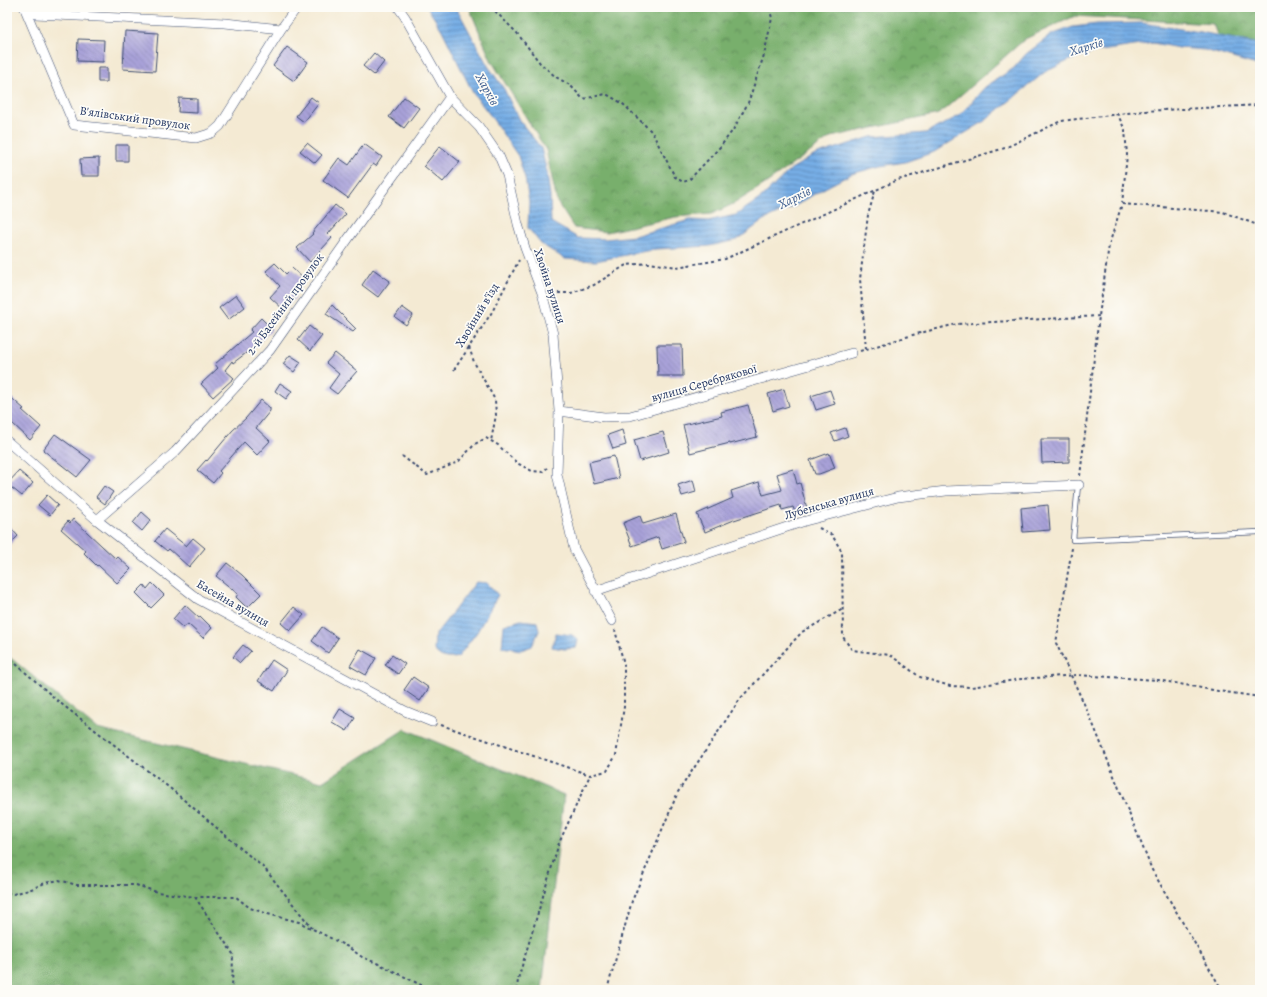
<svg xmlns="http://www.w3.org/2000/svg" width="1267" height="997" font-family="Alegreya,serif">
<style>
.forest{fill:url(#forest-crowns);stroke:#4a6f65}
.water{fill:url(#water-rules);stroke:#486ea2}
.building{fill:url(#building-back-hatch)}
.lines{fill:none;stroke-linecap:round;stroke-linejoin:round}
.service-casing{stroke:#3c4b70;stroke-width:6}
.minor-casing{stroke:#3c4b70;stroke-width:10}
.path{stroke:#3c4b70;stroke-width:2;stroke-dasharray:3 3;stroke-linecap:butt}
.service{stroke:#fff;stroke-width:4.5}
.minor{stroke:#fff;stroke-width:9}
.labels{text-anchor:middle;stroke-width:3.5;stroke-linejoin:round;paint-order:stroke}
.street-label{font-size:12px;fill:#1b2f5e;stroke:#fdfcf7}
.water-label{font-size:13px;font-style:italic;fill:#3b5b8d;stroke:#fdfcf7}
</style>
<defs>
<pattern id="forest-crowns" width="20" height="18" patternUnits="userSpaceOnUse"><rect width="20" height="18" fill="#78af6c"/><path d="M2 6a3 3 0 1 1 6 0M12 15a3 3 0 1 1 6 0" fill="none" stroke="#628f5c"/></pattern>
<pattern id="water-rules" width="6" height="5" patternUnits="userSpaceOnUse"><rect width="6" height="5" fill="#76ade5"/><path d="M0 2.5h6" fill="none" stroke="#608dbd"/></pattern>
<pattern id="building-back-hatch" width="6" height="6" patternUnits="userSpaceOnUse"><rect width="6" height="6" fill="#a9a2d9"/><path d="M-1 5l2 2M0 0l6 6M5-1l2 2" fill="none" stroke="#8984b3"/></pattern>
</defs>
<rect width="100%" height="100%" fill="#fdfcf7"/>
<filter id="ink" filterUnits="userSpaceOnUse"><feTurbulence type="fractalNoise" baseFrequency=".025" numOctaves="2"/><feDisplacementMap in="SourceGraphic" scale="8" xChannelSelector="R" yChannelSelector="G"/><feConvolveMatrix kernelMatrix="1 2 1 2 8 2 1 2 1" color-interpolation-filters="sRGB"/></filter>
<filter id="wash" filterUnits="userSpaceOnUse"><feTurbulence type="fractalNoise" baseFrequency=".012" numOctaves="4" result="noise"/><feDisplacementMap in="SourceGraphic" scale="16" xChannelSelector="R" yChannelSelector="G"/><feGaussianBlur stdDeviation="0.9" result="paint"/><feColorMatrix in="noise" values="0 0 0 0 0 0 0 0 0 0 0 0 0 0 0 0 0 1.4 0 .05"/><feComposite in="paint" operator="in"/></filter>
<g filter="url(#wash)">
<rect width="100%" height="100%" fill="#f4ead3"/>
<path class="forest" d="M 469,7 L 1260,7 L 1260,61 L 1219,40 L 1213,24 L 1075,16 L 1025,39 L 939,114 L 831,137 L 765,184 L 735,203 L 712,214 L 675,217 L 607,232 L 574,228 L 557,202 L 546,150 L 491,60 Z
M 7,655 L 97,729 L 322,782 L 405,729 L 564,795 L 542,990 L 7,990 Z"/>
<path class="water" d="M 427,7 L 456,7 L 488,66 L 504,89 L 519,120 L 541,148 L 547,173 L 550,196 L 551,222 L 578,238 L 606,239 L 634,236 L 690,220 L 708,221 L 736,215 L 761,198 L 791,169 L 815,155 L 871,137 L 926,133 L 959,116 L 985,87 L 1014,68 L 1026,54 L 1051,35 L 1073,27 L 1097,24 L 1142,23 L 1200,32 L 1260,44 L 1260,66 L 1205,50 L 1179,48 L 1153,43 L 1094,52 L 1070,60 L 1045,72 L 985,121 L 934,152 L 905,162 L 880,166 L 851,174 L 821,190 L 795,206 L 764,220 L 737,240 L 709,246 L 656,249 L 596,261 L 565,259 L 541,244 L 528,228 L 529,202 L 525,178 L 518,156 L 490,115 L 473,93 L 442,30 Z
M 476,582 L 487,583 L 498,595 L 477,632 L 458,657 C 448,659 441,659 434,650 L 435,635 Z
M 521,620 L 537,622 L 539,631 L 532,646 L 521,650 L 502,647 L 504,625 Z
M 556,633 L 572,635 L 578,640 L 576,648 L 564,649 L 552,647 Z"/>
<g id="blocks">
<path class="building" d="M 125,31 L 158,33 L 155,71 L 123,69 Z
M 78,39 L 104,40 L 103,62 L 77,61 Z
M 287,47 L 308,62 L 294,81 L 273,66 Z
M 374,53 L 384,62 L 374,75 L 363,66 Z
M 98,68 L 107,68 L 107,82 L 98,82 Z
M 311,97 L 319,103 L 304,122 L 296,116 Z
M 404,97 L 419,108 L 404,128 L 389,117 Z
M 179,98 L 197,99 L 197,113 L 178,112 Z
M 307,143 L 322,155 L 315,163 L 300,151 Z
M 364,144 L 382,157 L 376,166 L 373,164 L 348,198 L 323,180 L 339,158 L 349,165 Z
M 116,145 L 128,145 L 128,161 L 116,161 Z
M 440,146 L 460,162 L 443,182 L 424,166 Z
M 99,158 L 99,176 L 81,176 L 80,159 Z
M 335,205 L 346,214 L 328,234 L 332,238 L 310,262 L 297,248 L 313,234 L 312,233 Z
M 275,263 L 286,274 L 292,268 L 306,281 L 293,294 L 296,297 L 284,310 L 270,297 L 280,286 L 266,271 Z
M 373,269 L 390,281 L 378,297 L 362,285 Z
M 236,295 L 245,307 L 228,320 L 219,308 Z
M 332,305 L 356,329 L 353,332 L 326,314 Z
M 402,307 L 413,315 L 406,325 L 395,317 Z
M 261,318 L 272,329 L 258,344 L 233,363 L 232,361 L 225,370 L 234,378 L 213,397 L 201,384 L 218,368 L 215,364 L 252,332 L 250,330 Z
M 309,326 L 322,336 L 310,351 L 298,340 Z
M 657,345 L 682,345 L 683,376 L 658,376 Z
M 335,353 L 357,371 L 337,394 L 329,388 L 339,374 L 326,363 Z
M 290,355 L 301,362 L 294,372 L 283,364 Z
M 280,383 L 292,391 L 286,399 L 275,391 Z
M 784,389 L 789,406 L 773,411 L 768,394 Z
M 830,390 L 835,404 L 816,410 L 811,396 Z
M 7,394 L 24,409 L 22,410 L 41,427 L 30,440 L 11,422 L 7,427 Z
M 261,400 L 270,408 L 270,411 L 256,428 L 270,441 L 257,455 L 244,442 L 219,471 L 221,473 L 213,483 L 197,470 L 206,460 L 207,461 L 232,431 L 246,418 Z
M 748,405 L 757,437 L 730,444 L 730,443 L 690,453 L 683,425 L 722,416 L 721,412 Z
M 845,428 L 848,436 L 835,441 L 831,433 Z
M 622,430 L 626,445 L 613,449 L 608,435 Z
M 663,432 L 669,452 L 640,461 L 634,440 Z
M 55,434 L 91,460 L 77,477 L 43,450 Z
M 1041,439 L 1069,439 L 1069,462 L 1042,463 Z
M 829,453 L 835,468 L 819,474 L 815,474 L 810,460 Z
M 614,456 L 619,478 L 594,484 L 589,462 Z
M 793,469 L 797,484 L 800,483 L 808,512 L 796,515 L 793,507 L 782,510 L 781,505 L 734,520 L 705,532 L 697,514 L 733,498 L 731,491 L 759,482 L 763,495 L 782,490 L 777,474 Z
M 19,471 L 33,483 L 22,496 L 7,484 Z
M 693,480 L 696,492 L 682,496 L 678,485 Z
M 104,486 L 113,492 L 105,504 L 96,497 Z
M 47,495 L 58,505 L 50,515 L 38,505 Z
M 1048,505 L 1050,530 L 1023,532 L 1021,508 Z
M 142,512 L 151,520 L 142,531 L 133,523 Z
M 676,514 L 684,542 L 662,549 L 658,537 L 632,546 L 623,523 L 640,516 L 643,524 Z
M 73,519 L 116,559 L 118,557 L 131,569 L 117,583 L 98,565 L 97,566 L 84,553 L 86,551 L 61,529 L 68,521 L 70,523 Z
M 7,524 L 18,536 L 7,547 Z
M 165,529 L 186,546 L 193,538 L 205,548 L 189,567 L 169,549 L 167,551 L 155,541 Z
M 227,563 L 242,575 L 261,594 L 247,608 L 236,597 L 238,594 L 216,576 Z
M 152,583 L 164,595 L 151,608 L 136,593 L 144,585 L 147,589 Z
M 185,605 L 199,618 L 200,616 L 212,628 L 203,638 L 188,624 L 183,628 L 173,619 Z
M 294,607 L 304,615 L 290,631 L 281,623 Z
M 322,627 L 338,638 L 328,653 L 312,641 Z
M 243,645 L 251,651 L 240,663 L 233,657 Z
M 360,649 L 376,658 L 366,675 L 350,666 Z
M 392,655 L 405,664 L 398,674 L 385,665 Z
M 272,660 L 287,670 L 274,691 L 258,681 Z
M 413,677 L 429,688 L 420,701 L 404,690 Z
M 340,709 L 355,718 L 347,731 L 332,722 Z"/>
</g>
</g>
<g filter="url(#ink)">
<use href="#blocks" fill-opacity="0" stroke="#3c4b70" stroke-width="1"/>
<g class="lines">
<g class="service-casing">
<path id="service" d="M 1078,485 L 1073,540 L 1260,532"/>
</g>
<g class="minor-casing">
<path id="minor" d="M 24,7 L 25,9 L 35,14 L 225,23 L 281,29
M 398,7 L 405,17 L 450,97 L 479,127 L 499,156 L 507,175 L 518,224 L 525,248 L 542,293 L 553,334 L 559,411 L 557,474 L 574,549 L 612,621
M 25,9 L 74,125 L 196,138 L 212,133 L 220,126 L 281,29 L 297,7
M 559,411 L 604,417 L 630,416 L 852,353
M 7,441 L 97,520 L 198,599 L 405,711 L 432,722
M 97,520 L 175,452 L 270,350 L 353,232 L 450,97
M 595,591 L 805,521 L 898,497 L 946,491 L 1079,485"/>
</g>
<path class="path" d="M 491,7 L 517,33 L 540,63 L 556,77 L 570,85 L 583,99 L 606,94 L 622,103 L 652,132 L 675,177 L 683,182 L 689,180 L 720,147 L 733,130 L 748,103 L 764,55 L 772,18 L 769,7
M 1122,204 L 1223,212 L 1260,226
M 552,293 L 571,293 L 594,285 L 626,265 L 649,263 L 677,267 L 725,259 L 898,180 L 1005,148 L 1061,121 L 1144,111 L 1260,105
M 469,347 L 474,362 L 495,400 L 496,415 L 491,441
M 866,349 L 860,279 L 868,215 L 875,191
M 860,351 L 916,334 L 957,324 L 1099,316
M 454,370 L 492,312 L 519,260
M 402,456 L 427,475 L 458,462 L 475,444 L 486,438 L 498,445 L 517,463 L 532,471 L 542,472 L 547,468
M 1080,476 L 1099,316 L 1109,245 L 1122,204 L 1127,155 L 1125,130 L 1118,115
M 819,528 L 832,535 L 842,552 L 843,637 L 852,650 L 890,655 L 920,677 L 950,686 L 971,687 L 1021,679 L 1077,675 L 1158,680 L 1218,691 L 1260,697
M 1072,548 L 1056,643 L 1091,719 L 1152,870 L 1222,990
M 7,656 L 59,702 L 171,789 L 265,869 L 312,928
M 441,725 L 590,775 L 607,771 L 616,755 L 624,707 L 624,664 L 615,630
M 7,893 L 13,894 L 29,890 L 45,883 L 59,880 L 77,885 L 136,885 L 157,892 L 195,897 L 236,897 L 250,908 L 268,914 L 299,922 L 348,947 L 362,957 L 379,964 L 425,987 L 443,990
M 195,897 L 233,954 L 232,990
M 421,990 L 425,987
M 517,990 L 518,979 L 559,843 L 590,775
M 607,990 L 632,901 L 678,792 L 740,699 L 802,632 L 843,609"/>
<use href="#service" class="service"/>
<use href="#minor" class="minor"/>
</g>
</g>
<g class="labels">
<g class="street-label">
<text transform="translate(135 118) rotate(8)" y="4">В'ялівський провулок</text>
<text transform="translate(550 286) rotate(72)" y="4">Хвойна вулиця</text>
<text transform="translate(285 304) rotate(-54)" y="4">2-й Басейний провулок</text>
<text transform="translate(477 315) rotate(-59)" y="4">Хвойний в'їзд</text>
<text transform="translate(704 383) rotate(-16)" y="4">вулиця Серебрякової</text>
<text transform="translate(829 503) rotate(-16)" y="4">Лубeнська вулиця</text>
<text transform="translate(233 603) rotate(30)" y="4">Басейна вулиця</text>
</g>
<g class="water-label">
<text transform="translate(1086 46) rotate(-17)" y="5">Харків</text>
<text transform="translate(488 89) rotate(61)" y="5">Харків</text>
<text transform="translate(794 197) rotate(-27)" y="5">Харків</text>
</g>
</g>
<rect width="1267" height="997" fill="none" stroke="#fdfcf7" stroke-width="24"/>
</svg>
